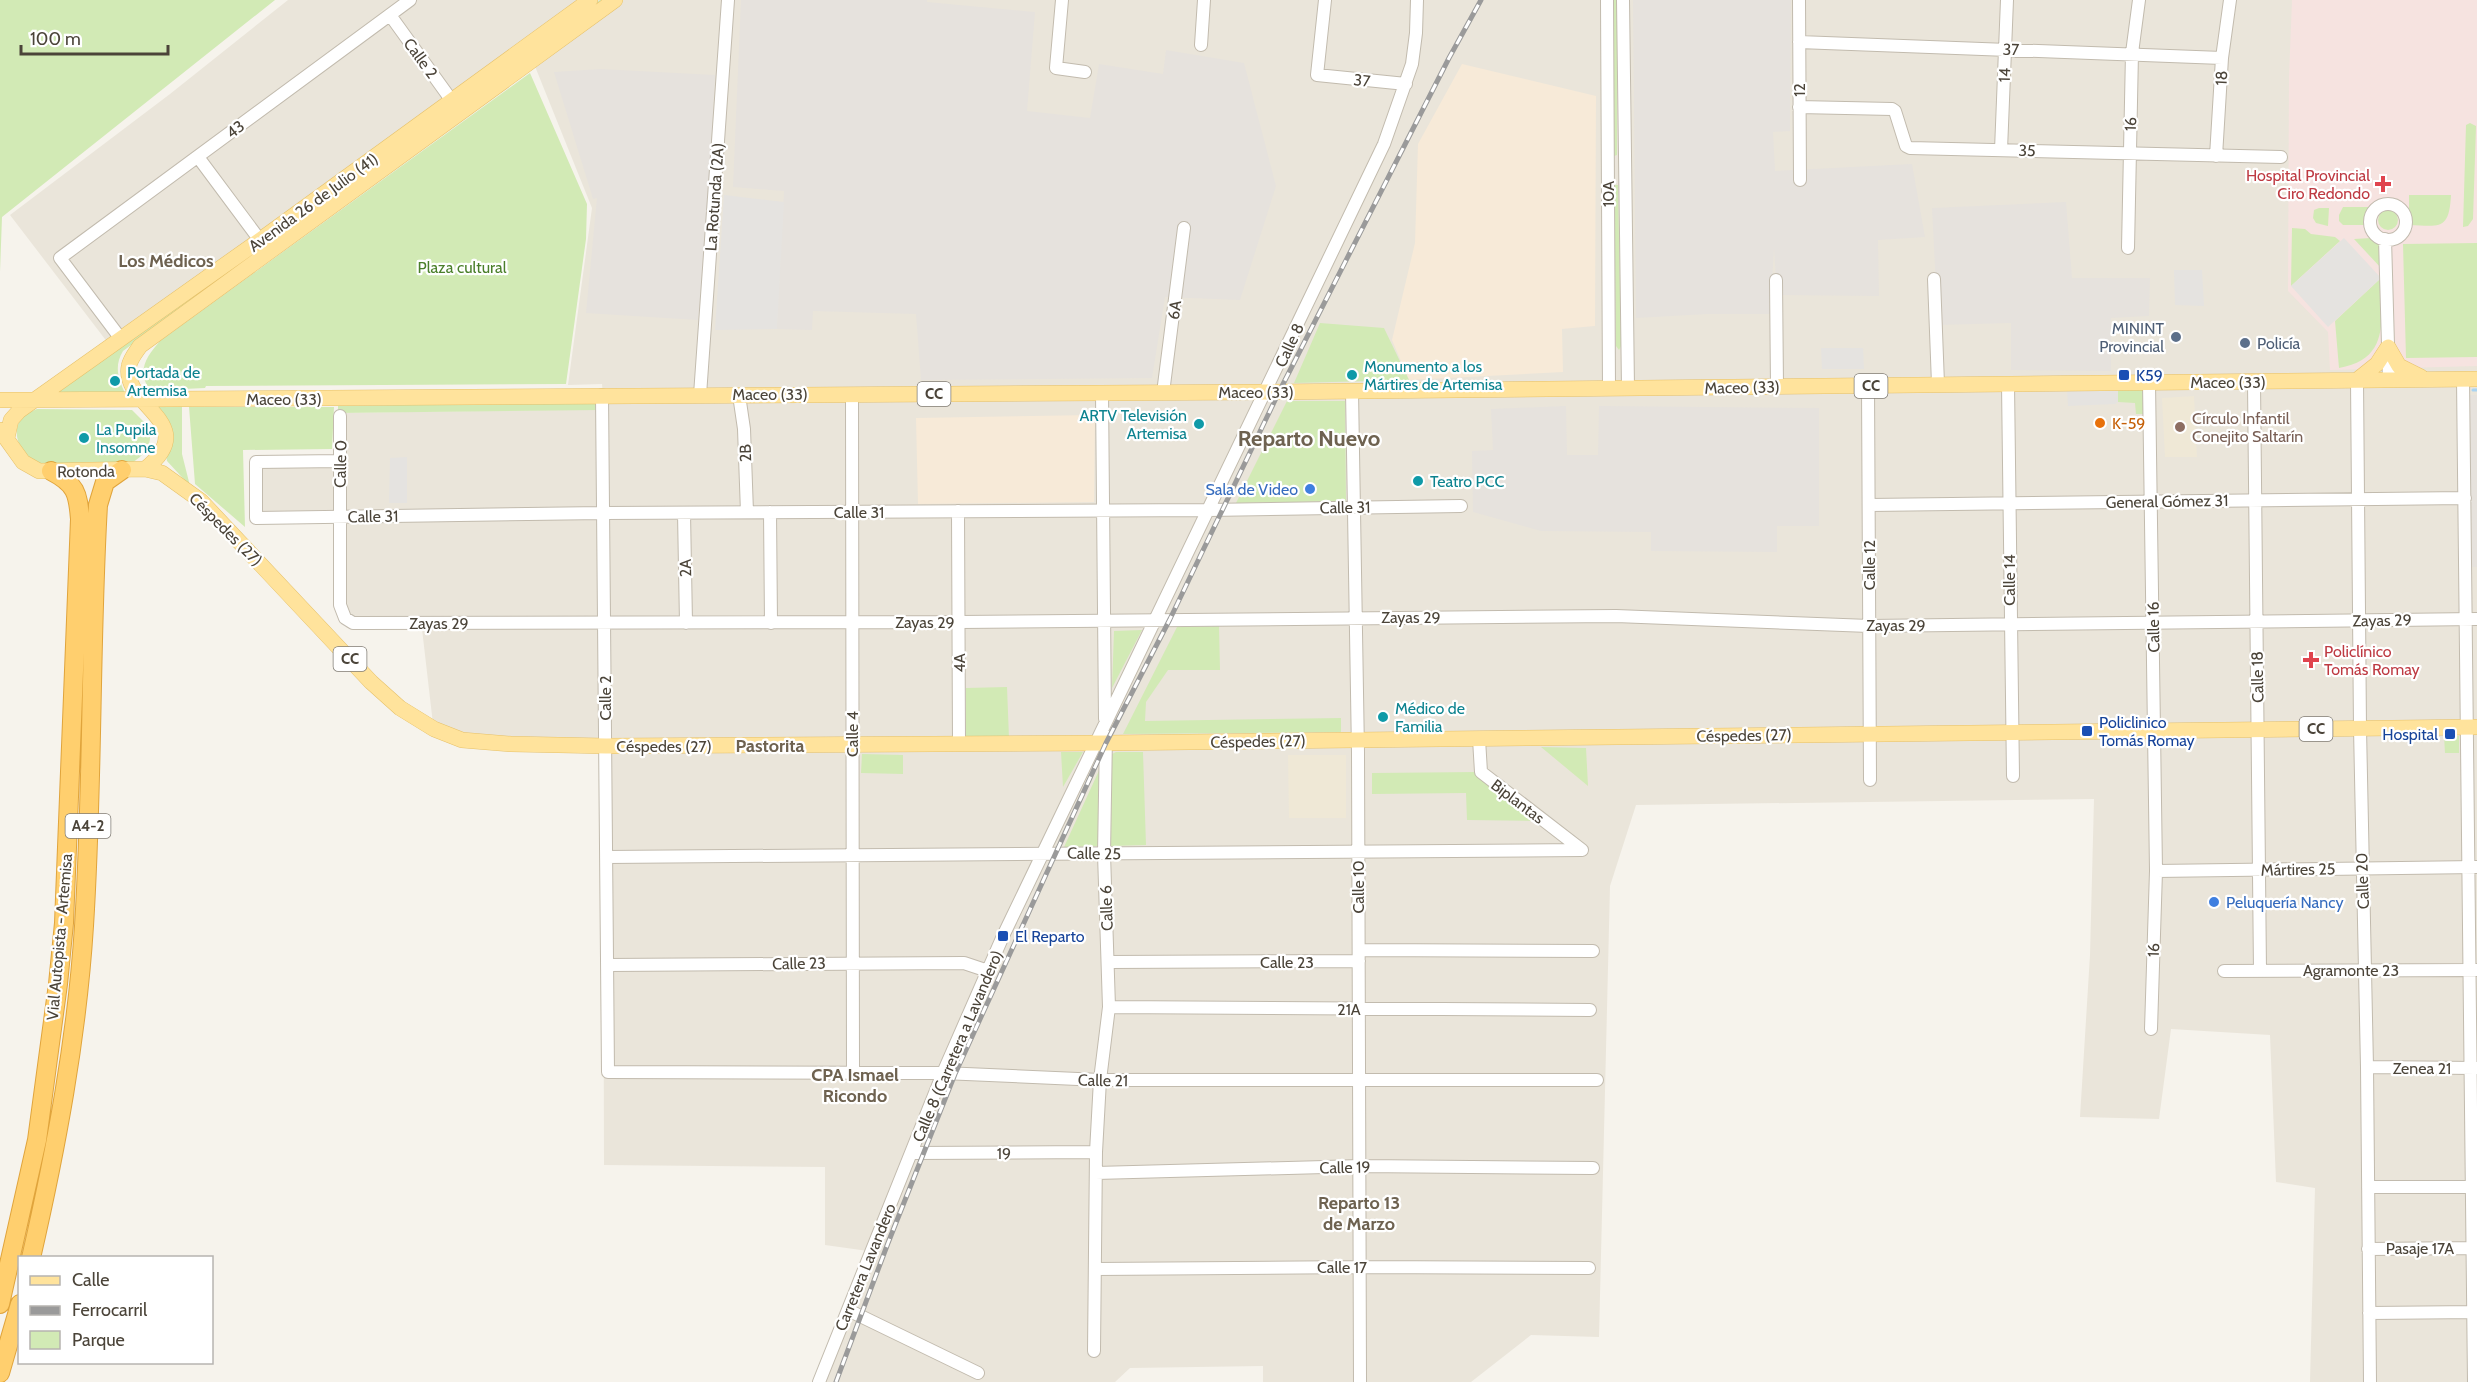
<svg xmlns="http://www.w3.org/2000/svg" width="2477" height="1382" font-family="Cabin,sans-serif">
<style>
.residential{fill:#eae5da}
.commercial{fill:#f7ead8}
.industrial{fill:#e6e2dd}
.education{fill:#efe8d6}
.medical{fill:#f6e3e0}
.green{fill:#d2eab5}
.parking{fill:#e5e3e0}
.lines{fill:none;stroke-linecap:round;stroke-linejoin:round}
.stream{stroke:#a9d4f2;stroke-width:3}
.minor-casing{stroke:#c2bbae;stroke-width:14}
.major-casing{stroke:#e6c16a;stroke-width:16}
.highway-casing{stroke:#e0a43c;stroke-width:20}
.minor{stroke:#fff;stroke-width:12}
.major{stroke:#ffe39c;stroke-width:15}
.highway{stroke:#ffcf6e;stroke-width:18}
.rail-casing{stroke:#9a9a9a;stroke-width:5}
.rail{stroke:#fff;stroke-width:3;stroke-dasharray:9;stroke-linecap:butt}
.health-dot{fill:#e0444e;stroke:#fff;stroke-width:2}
.service-dot{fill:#5c6f8a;stroke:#fff;stroke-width:2}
.culture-dot{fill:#0f9aa8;stroke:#fff;stroke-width:2}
.transit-dot{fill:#1a4fb4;stroke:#fff;stroke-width:2}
.food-dot{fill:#e8710a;stroke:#fff;stroke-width:2}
.education-dot{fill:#8d6e63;stroke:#fff;stroke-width:2}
.shop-dot{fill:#3f7fe0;stroke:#fff;stroke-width:2}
.labels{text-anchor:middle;stroke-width:4.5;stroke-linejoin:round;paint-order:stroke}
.shield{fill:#fff;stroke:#817c74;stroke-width:1.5}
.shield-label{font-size:15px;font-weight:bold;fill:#4b4439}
.street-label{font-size:16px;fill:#4b4439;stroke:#fff}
.health-label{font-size:16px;fill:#be3a42;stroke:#fff;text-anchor:end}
.park-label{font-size:16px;fill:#4a7f2a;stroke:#fff}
.service-label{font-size:16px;fill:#4e5e75;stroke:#fff;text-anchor:end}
.culture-label{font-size:16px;fill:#0d838f;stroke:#fff;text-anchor:start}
.transit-label{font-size:16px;fill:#164399;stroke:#fff;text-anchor:start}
.education-label{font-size:16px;fill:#785e54;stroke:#fff;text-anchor:start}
.food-label{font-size:16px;fill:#c56008;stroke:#fff;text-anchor:start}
.shop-label{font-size:16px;fill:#366cbe;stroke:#fff;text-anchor:end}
.neighbourhood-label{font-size:18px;font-weight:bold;fill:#6e6250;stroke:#fff}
.district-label{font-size:22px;font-weight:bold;fill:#6e6250;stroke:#fff}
</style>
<rect width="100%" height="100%" fill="#f6f3ec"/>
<path class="residential" d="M 288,0 L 2477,0 L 2477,1382 L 2310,1382 L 2315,1188 L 2276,1182 L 2270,1035 L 2171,1029 L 2159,1119 L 2080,1117 L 2090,955 L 2094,799 L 1636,805 L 1610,886 L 1599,1337 L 1531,1335 L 1471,1382 L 1263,1382 L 1263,1366 L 1130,1368 L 1115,1382 L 824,1382 L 868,1251 L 825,1245 L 825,1167 L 604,1165 L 603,739 L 471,736 L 433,724 L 422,629 L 347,628 L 334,608 L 334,522 L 257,523 L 255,456 L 337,455 L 338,413 L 604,409 L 602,384 L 568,385 L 592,208 L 524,39 L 108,343 L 10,215 L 170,94 Z"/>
<path class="commercial" d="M 1462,64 L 1596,96 L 1595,326 L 1562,329 L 1563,372 L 1409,380 L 1392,340 L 1415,243 L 1418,144 Z
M 1095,415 L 1094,502 L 918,504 L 916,418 Z"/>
<path class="industrial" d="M 741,0 L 927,0 L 927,2 L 1035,12 L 1027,111 L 1090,118 L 1099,64 L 1163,74 L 1166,50 L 1244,63 L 1276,186 L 1240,300 L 1165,297 L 1152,378 L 921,380 L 916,314 L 813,311 L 812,330 L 777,329 L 784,191 L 733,187 Z
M 1633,0 L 1791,0 L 1790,131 L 1773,132 L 1775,171 L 1912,164 L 1925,237 L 1878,240 L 1879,296 L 1777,295 L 1774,248 L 1770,314 L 1707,314 L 1636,318 Z
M 601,69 L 715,75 L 708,207 L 698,320 L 586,313 L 597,198 L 593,199 L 554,72 Z
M 2066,202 L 2072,278 L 2150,278 L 2149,316 L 2111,318 L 2111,371 L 2011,370 L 2011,323 L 1938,325 L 1932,208 Z
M 2470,395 L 2477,395 L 2477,567 L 2472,567 Z
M 1566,406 L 1567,455 L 1598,455 L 1599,406 L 1819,408 L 1819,526 L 1777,526 L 1777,552 L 1651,551 L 1651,532 L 1541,531 L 1473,512 L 1472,451 L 1493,450 L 1491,409 Z"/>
<path class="education" d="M 2194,396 L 2197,457 L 2165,457 L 2162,398 Z
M 1288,755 L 1346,755 L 1346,818 L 1289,818 Z"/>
<path class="medical" d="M 2292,0 L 2477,0 L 2477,366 L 2330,370 L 2328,332 L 2288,291 L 2289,77 Z"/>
<path class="green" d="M 0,0 L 275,0 L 2,217 L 0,272 Z
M 600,0 L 604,0 L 123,351 C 114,366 118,378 125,393 L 56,394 Z
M 1612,0 L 1617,0 L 1617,155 L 1614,156 Z
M 530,73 L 587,204 L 586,239 L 566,384 L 206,386 L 205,388 L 161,390 L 148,387 C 137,369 148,355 160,341 Z
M 2470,123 L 2476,126 L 2473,219 L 2468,226 L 2463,227 L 2466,125 Z
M 1614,185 L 1618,185 L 1621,346 L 1619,350 L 1616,346 Z
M 2409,195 L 2451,195 C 2449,231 2440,226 2409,225 Z
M 2343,207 L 2368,207 L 2366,225 L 2343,225 L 2339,221 L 2339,215 Z
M 2319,208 L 2329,208 L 2328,226 L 2316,223 L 2313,218 L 2314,210 Z
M2378 220a10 10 0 1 1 20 0a10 10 0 1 1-20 0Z
M 2292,228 L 2305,229 L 2311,234 L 2335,237 L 2340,241 L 2291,286 Z
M 2371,238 L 2378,242 L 2381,250 L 2381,268 L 2354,239 Z
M 2477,243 L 2477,357 L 2406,358 L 2403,244 Z
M 2381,278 C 2381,319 2391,359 2339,368 L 2335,321 Z
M 1320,323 L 1384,328 L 1409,380 L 1294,383 Z
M 2118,389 L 2143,390 L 2144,414 L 2136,414 L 2135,403 L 2118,402 Z
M 1287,401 L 1345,401 L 1346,501 L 1236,503 Z
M 600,402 L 600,410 L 338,413 L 338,406 Z
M 156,404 L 182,405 L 182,454 L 190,486 L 167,461 Z
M 189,407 L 334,407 L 332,449 L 243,450 L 245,527 L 195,484 Z
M 37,409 L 132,410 L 149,427 C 153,445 146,453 132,463 L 38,463 C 21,456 8,431 24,416 C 27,413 33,411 37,409 Z
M 1219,626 L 1220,670 L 1168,670 L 1146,702 L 1145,721 L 1341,718 L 1341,732 L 1123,734 L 1177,627 Z
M 1142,630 L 1112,688 L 1114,631 Z
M 1007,687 L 1009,738 L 966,738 L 966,688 Z
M 2444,736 L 2459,736 L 2459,753 L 2445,753 Z
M 1541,747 L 1586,748 L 1588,786 Z
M 1061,752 L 1083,752 L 1063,787 Z
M 1116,752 L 1143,752 L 1146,845 L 1111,846 L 1112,754 Z
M 862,754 L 903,755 L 903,774 L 861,773 Z
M 1102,764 L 1100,846 L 1064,847 Z
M 1478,772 L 1540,821 L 1467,820 L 1466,793 L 1372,794 L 1372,773 Z"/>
<path class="parking" d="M 724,195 L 784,202 L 777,329 L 715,330 Z
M 2344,238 L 2381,278 L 2328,327 L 2291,286 Z
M 2174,270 L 2202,270 L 2204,306 L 2175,305 Z
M 1821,348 L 1863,348 L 1864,369 L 1822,369 Z
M 2118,389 L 2118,402 L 2115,404 L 2068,406 L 2067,390 Z
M 407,457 L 407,503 L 389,503 L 390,458 Z"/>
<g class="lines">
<path class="stream" d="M 2473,390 L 2477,390"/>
<g class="minor-casing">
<path id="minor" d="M 1062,0 L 1056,68 L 1085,72
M 1325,0 L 1317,75 L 1406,84
M 1607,0 L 1609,389
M 1623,0 L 1628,388
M 1799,0 L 1800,180
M 390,15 L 452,101
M 1799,42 L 2222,58
M 1201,45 L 1204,0
M 1799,107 L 1892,109 L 1895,111 L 1906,146 L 1910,148 L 2281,157
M 2001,150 L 2007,0
M 2216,156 L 2222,58 L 2230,0
M 198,157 L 265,247
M2370 222a18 18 0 1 1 36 0a18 18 0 1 1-36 0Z
M 2385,239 L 2389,380
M 2128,248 L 2132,53 L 2139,0
M 1934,279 L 1938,384
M 1776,280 L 1777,387
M 121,339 L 60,258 L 410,0
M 2463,379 L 2474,1382
M 2357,380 L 2360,728 L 2367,1067 L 2370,1382
M 2149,383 L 2156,871 L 2151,1029
M 2254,383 L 2260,971
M 2008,384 L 2013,776
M 1868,386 L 1870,780
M 1352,391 L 1358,752 L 1360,1382
M 1102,393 L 1105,719
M 1163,393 L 1184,228
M 852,394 L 853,1073
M 602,395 L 608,1072 L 943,1073 L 1100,1080 L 1597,1080
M 700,395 L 728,0
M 739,395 L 744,429 L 747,512
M 340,416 L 340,605 L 345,618 L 353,623 L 960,622 L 1616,616 L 1869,626 L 2477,619
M 340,461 L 256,462 L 256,518 L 603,513 L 1208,510 L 1461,506
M 1869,505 L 2465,498
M 958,511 L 959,744
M 770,512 L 771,623
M 684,513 L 686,623
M 1479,739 L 1481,772 L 1582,850
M 606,857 L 1582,850
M 2156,871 L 2477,867
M 1359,950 L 1593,951
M 1108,962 L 1359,961
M 608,965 L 964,963 L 988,971
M 2224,971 L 2476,970
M 1109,1007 L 1590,1010
M 2367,1067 L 2476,1068
M 912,1153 L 1096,1152
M 1096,1173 L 1361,1166 L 1593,1168
M 2368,1187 L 2477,1187
M 2368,1249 L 2472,1248
M 1095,1269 L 1360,1267 L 1589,1268
M 848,1310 L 978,1373
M 2369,1313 L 2477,1312
M 1094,1351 L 1096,1152 L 1100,1080 L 1109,1007 L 1104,854 L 1106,736
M 819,1382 L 943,1073 L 1003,936 L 1384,144 L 1412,64 L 1416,33 L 1417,0"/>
</g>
<g class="major-casing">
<path id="major" d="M 2357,380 L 2377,364 L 2388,347 L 2399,366 L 2421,377
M 0,400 L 1265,392 L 2477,379
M 0,430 L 23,462 L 39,471 L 145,469 C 203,423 121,406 129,366 C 130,359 136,352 140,346 L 615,0
M 7,438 L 11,420 L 19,411 L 260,240 L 590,0
M 145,469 L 162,473 L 201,501 L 371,682 L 400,708 L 434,729 L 462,740 L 511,744 L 606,746 L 1106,743 L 2477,727"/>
</g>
<g class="highway-casing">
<path id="highway" d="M 31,1258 C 56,1149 77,1038 84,926 C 93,786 90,645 98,505 L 105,482 L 122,470
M 0,1304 L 37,1140 L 58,984 L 64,923 L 80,519 C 78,493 76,484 51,471
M 0,1373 L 20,1304"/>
</g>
<use href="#minor" class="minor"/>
<use href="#major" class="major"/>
<use href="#highway" class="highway"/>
<g class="rail-casing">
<path id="rail" d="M 836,1382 L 888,1243 L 955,1074 L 1106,743 L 1170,619 L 1279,392 L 1449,58 L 1481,0"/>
</g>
<use href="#rail" class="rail"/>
</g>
<g class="health-dot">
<path d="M2380 175h6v6h6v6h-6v6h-6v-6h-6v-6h6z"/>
<path d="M2308 651h6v6h6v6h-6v6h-6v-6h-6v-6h6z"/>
</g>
<g class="service-dot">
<circle cx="2176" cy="337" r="6"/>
<circle cx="2245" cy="343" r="6"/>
</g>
<g class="culture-dot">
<circle cx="1352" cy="375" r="6"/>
<circle cx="115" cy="381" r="6"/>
<circle cx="1199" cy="424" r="6"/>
<circle cx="84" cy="438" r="6"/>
<circle cx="1418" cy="481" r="6"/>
<circle cx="1383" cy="717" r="6"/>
</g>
<g class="transit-dot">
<rect x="2118" y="369" width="12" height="12" rx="3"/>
<rect x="2081" y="725" width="12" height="12" rx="3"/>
<rect x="2444" y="728" width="12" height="12" rx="3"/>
<rect x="997" y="930" width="12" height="12" rx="3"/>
</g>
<circle class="food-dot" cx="2100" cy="423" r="6"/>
<circle class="education-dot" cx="2180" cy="427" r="6"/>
<g class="shop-dot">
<circle cx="1310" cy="489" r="6"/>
<circle cx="2214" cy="902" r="6"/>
</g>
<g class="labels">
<g class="shield">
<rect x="1854.5" y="374" width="33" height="24" rx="4.5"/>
<rect x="917.5" y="382" width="33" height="24" rx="4.5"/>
<rect x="333.5" y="647" width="33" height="24" rx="4.5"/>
<rect x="2299.5" y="717" width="33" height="24" rx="4.5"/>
<rect x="65.5" y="814" width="45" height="24" rx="4.5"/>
</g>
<g class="shield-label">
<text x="1871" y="391">CC</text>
<text x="934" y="399">CC</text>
<text x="350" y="664">CC</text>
<text x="2316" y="734">CC</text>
<text x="88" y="831">A4-2</text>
</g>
<g class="street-label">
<text transform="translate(2011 49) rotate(2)" y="6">37</text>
<text transform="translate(421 58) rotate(54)" y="6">Calle 2</text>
<text transform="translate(2004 75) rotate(-88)" y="6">14</text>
<text transform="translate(2221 78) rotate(-87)" y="6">18</text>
<text transform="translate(1362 80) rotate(6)" y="6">37</text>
<text transform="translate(1799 90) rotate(-90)" y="6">12</text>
<text transform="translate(2130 124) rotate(-88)" y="6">16</text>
<text transform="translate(235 129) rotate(-37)" y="6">43</text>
<text transform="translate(2027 150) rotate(2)" y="6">35</text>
<text transform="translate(1608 194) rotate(-90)" y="6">10A</text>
<text transform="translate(714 197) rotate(-86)" y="6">La Rotunda (2A)</text>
<text transform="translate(313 202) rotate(-36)" y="6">Avenida 26 de Julio (41)</text>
<text transform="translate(1174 310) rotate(-83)" y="6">6A</text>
<text transform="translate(1289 345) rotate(-65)" y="6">Calle 8</text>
<text x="2228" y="388">Maceo (33)</text>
<text transform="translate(1742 387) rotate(-1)" y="6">Maceo (33)</text>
<text x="1256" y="398">Maceo (33)</text>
<text x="770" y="400">Maceo (33)</text>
<text x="284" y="405">Maceo (33)</text>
<text transform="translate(745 453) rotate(-92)" y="6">2B</text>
<text transform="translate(340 464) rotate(-89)" y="6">Calle 0</text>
<text transform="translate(86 471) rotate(-1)" y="6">Rotonda</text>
<text transform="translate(2167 501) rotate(-1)" y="6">General Gómez 31</text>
<text transform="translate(1345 507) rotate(-1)" y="6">Calle 31</text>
<text x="859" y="518">Calle 31</text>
<text transform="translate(373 516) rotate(-1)" y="6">Calle 31</text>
<text transform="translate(226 529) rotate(45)" y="6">Céspedes (27)</text>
<text transform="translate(1869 565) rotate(-90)" y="6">Calle 12</text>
<text transform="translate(685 568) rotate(-91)" y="6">2A</text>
<text transform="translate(2009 580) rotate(-90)" y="6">Calle 14</text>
<text x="1411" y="623">Zayas 29</text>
<text transform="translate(2382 620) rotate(-1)" y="6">Zayas 29</text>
<text x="925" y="628">Zayas 29</text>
<text x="439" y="629">Zayas 29</text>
<text x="1896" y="631">Zayas 29</text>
<text transform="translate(2153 627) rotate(-91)" y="6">Calle 16</text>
<text transform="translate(959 663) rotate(-90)" y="6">4A</text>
<text transform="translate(2257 677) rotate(-91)" y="6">Calle 18</text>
<text transform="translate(605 698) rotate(-90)" y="6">Calle 2</text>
<text transform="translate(852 734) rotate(-90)" y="6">Calle 4</text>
<text transform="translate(1744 735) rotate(-1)" y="6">Céspedes (27)</text>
<text transform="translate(1258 741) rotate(-1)" y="6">Céspedes (27)</text>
<text x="664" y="752">Céspedes (27)</text>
<text transform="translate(1518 801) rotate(37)" y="6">Biplantas</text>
<text transform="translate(1094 853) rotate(1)" y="6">Calle 25</text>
<text transform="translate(2298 869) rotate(-1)" y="6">Mártires 25</text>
<text transform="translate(2362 881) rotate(-92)" y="6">Calle 20</text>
<text transform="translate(1358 887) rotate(-90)" y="6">Calle 10</text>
<text transform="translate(1106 908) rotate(-92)" y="6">Calle 6</text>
<text transform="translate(59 937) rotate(-85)" y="6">Vial Autopista - Artemisa</text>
<text transform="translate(2153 950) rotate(-88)" y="6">16</text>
<text x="1287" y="968">Calle 23</text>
<text transform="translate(799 963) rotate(-1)" y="6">Calle 23</text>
<text x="2351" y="976">Agramonte 23</text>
<text x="1349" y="1015">21A</text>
<text transform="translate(957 1046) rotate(-67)" y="6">Calle 8 (Carretera a Lavandero)</text>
<text x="2422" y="1074">Zenea 21</text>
<text transform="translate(1103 1080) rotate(1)" y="6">Calle 21</text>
<text x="1004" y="1159">19</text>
<text transform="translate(1345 1167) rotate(-1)" y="6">Calle 19</text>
<text x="2420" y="1254">Pasaje 17A</text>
<text transform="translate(865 1267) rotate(-68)" y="6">Carretera Lavandero</text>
<text x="1342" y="1273">Calle 17</text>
</g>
<g class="health-label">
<text x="2370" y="181">Hospital Provincial<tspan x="2370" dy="18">Ciro Redondo</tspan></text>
<text x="2324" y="657" text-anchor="start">Policlínico<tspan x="2324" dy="18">Tomás Romay</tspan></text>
</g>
<g class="park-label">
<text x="462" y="273">Plaza cultural</text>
</g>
<g class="service-label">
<text x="2164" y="334">MININT<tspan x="2164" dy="18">Provincial</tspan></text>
<text x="2257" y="349" text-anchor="start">Policía</text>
</g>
<g class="culture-label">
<text x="1364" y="372">Monumento a los<tspan x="1364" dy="18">Mártires de Artemisa</tspan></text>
<text x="127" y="378">Portada de<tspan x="127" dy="18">Artemisa</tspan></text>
<text x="1187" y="421" text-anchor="end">ARTV Televisión<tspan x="1187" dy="18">Artemisa</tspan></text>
<text x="96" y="435">La Pupila<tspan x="96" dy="18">Insomne</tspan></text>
<text x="1430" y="487">Teatro PCC</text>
<text x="1395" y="714">Médico de<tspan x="1395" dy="18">Familia</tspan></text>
</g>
<g class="transit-label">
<text x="2136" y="381">K59</text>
<text x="2099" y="728">Policlinico<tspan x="2099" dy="18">Tomás Romay</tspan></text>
<text x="2438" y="740" text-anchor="end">Hospital</text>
<text x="1015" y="942">El Reparto</text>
</g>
<g class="education-label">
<text x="2192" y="424">Círculo Infantil<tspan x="2192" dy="18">Conejito Saltarín</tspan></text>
</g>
<g class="food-label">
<text x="2112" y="429">K-59</text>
</g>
<g class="shop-label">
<text x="1298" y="495">Sala de Video</text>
<text x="2226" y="908" text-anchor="start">Peluquería Nancy</text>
</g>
<g class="neighbourhood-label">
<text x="166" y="267">Los Médicos</text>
<text x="770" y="752">Pastorita</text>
<text x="855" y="1081">CPA Ismael<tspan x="855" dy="21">Ricondo</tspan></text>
<text x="1359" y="1209">Reparto 13<tspan x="1359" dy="21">de Marzo</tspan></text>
</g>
<g class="district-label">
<text x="1309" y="446">Reparto Nuevo</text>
</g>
</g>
<rect x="18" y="1256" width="195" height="108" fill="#ffffff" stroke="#b7b4b0" stroke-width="1.5"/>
<rect x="30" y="1276" width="30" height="9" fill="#ffe39c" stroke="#b7b4b0" stroke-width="1.5"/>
<text x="72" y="1286" font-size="18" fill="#4b4439">Calle</text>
<rect x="30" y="1306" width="30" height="9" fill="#9a9a9a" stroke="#b7b4b0" stroke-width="1.5"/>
<text x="72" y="1316" font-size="18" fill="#4b4439">Ferrocarril</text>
<rect x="30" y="1331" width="30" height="18" fill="#d2eab5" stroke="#b7b4b0" stroke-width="1.5"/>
<text x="72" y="1346" font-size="18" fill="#4b4439">Parque</text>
<path d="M21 45v9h147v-9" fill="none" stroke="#4b4439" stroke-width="3"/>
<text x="30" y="45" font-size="18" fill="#4b4439" stroke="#ffffff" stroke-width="4.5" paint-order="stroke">100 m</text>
</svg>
